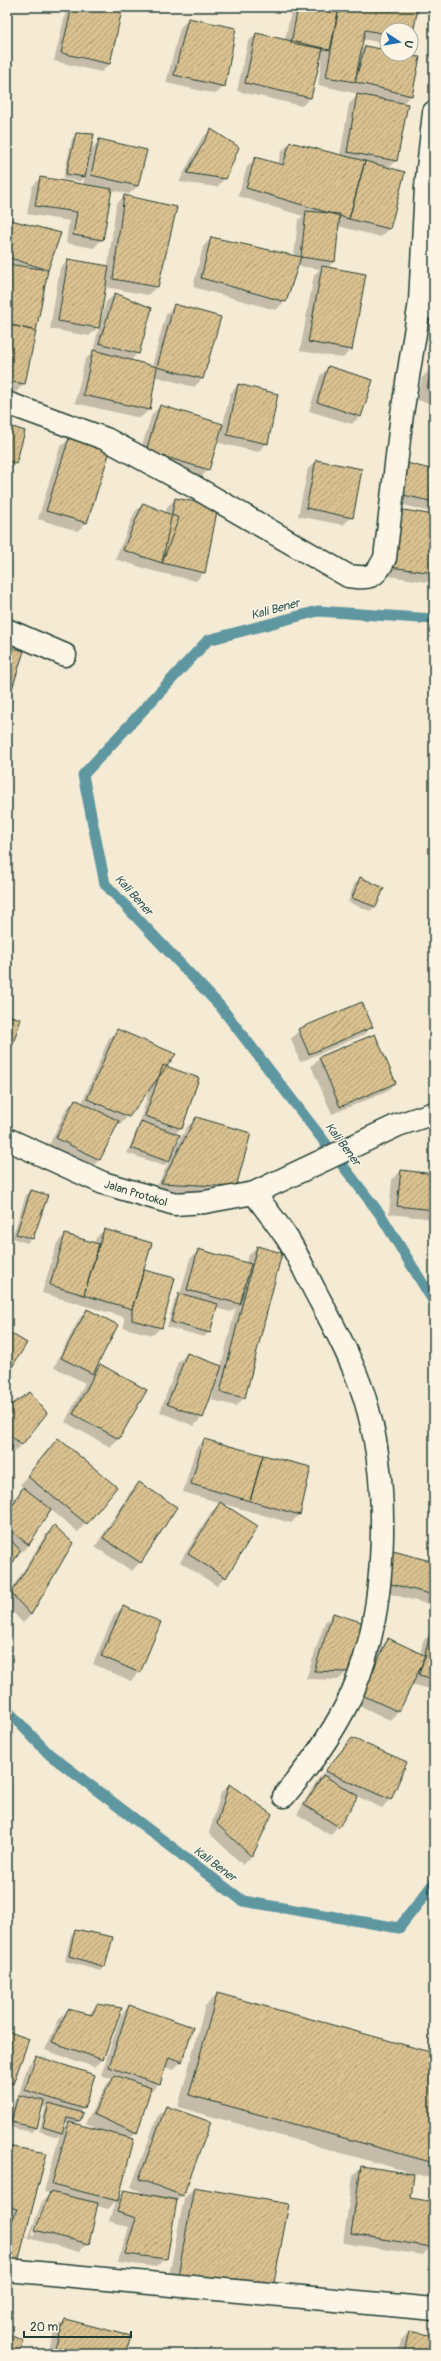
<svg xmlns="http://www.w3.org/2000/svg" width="441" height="2361" font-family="Pangolin,sans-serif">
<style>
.shadow{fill:#0003;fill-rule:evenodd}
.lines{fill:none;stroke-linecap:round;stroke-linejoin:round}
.stream{stroke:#5e97a1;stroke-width:11}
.building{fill:url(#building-hatch);stroke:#1f3d34}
.minor-casing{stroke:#1f3d34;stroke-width:25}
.minor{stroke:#fcf5e5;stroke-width:22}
.labels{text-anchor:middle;stroke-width:3;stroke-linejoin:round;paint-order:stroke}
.street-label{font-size:11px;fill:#1f3d34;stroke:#fcf5e5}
.water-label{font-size:12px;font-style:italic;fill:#345b58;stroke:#fcf5e5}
</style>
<defs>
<pattern id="building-hatch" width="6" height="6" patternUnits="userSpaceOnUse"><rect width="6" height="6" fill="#dac190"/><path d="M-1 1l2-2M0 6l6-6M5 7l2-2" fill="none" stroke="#b09e76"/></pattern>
</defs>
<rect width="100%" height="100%" fill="#f5ebd4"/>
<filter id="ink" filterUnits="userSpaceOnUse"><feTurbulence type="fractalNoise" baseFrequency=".025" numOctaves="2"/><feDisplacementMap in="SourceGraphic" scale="8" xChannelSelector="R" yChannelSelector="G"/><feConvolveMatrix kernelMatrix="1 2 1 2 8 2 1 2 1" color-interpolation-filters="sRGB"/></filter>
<g filter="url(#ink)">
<path class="shadow" d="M 67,7 L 103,7 L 110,64 L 101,72 L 54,61 Z
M 292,7 L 417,7 L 411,38 L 411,30 L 387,30 L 387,44 L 362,39 L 360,52 L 365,47 L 387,51 L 387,54 L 419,57 L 411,95 L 402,104 L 396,161 L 388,169 L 389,229 L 381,237 L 338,226 L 334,261 L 328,268 L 351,349 L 343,358 L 300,351 L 314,275 L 320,269 L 297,266 L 285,301 L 276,310 L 193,287 L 203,247 L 211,238 L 294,257 L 298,220 L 303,216 L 238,196 L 247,167 L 255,158 L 278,164 L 281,152 L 290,143 L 340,156 L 349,104 L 359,94 L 318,85 L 322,59 L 319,58 L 310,98 L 302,106 L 237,91 L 248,42 L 256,34 L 285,40 Z
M 188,19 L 224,86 L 216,94 L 166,83 L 180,28 Z
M 211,130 L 225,178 L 217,187 L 179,182 L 202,138 Z
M 76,134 L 90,150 L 100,140 L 138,186 L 129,194 L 111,190 L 102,239 L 94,248 L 66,243 L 69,221 L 27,214 L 32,187 L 40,178 L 83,185 L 85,176 L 80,181 L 63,179 L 72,139 Z
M 124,196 L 157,286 L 148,295 L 105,287 L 99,325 L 106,302 L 115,294 L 138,353 L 130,361 L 152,366 L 166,314 L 175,305 L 220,318 L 202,379 L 194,387 L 154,376 L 149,410 L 140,418 L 75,403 L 85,360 L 93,352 L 99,326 L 89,336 L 50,329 L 60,268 L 69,260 L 108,267 L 116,205 Z
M 7,220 L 47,269 L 24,384 L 16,392 L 7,390 Z
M 329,367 L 360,416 L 352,424 L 309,411 L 320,376 Z
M 432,367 L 434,367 L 434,404 L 417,400 L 422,378 Z
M 238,385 L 267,443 L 258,452 L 219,443 L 220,429 L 208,470 L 200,478 L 138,459 L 152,414 L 160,406 L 223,425 L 230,394 Z
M 7,426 L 16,463 L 11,468 L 7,466 Z
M 69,439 L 109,452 L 86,523 L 78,531 L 38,519 L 60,447 Z
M 316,461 L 352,517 L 343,525 L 298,516 L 308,469 Z
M 434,471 L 434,513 L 392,502 Z
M 175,499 L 204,572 L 196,581 L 153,571 L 115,559 L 135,512 L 143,504 L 166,513 L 167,507 Z
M 434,516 L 434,583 L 383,575 Z
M 360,879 L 383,888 L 375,907 L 370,911 L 348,902 L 355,883 Z
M 434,970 L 434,982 L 432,981 Z
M 372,1026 L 363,1035 L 300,1062 L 291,1039 L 299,1030 Z
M 117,1030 L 165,1067 L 181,1128 L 174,1134 L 169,1158 L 187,1127 L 196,1118 L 250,1134 L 226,1195 L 154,1192 L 170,1160 L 164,1166 L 127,1153 L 139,1125 L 150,1087 L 128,1116 L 120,1125 L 117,1123 L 99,1160 L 91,1168 L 48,1147 L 67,1108 L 75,1100 L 82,1103 L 109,1038 Z
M 320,1058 L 395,1083 L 386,1092 L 332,1114 L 311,1066 Z
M 401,1171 L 434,1175 L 434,1219 L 389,1214 L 392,1179 Z
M 31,1191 L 32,1238 L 27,1243 L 12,1238 L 26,1195 Z
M 104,1230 L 143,1271 L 174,1279 L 161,1327 L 153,1335 L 124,1328 L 124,1317 L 42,1293 L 57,1243 L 65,1235 L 94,1244 L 96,1238 Z
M 257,1247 L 245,1397 L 236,1406 L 212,1400 L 215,1383 L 202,1417 L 194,1426 L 160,1412 L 178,1362 L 187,1354 L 221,1367 L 236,1307 L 231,1312 L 215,1308 L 209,1332 L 204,1337 L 167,1327 L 175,1299 L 180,1294 L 190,1259 L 199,1250 L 246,1263 L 248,1256 Z
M 87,1310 L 93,1372 L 100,1366 L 145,1390 L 118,1439 L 110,1447 L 65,1422 L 85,1383 L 54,1367 L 79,1319 Z
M 7,1410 L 46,1413 L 21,1445 L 13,1453 L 10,1450 L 7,1454 Z
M 204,1440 L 299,1515 L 291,1523 L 183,1492 L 196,1448 Z
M 50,1448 L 116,1487 L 78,1532 L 50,1509 L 29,1545 L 20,1553 L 19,1552 L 7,1572 L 7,1510 L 15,1497 L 24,1488 L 20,1485 Z
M 139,1483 L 140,1562 L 132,1571 L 95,1547 L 130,1492 Z
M 220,1504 L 225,1577 L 217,1586 L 180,1562 L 211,1512 Z
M 54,1526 L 72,1543 L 31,1615 L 23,1623 L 7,1606 L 7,1597 L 46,1534 Z
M 393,1552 L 434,1563 L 434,1606 L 377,1590 L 385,1560 Z
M 123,1607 L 139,1672 L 131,1681 L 93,1664 L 114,1615 Z
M 333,1614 L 347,1672 L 338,1680 L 306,1679 L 325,1622 Z
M 432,1633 L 434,1634 L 434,1690 L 411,1684 L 398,1712 L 390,1720 L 354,1703 L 380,1648 L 388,1640 L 420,1655 L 423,1641 Z
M 352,1739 L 390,1799 L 382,1808 L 356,1796 L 338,1826 L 330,1835 L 297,1814 L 318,1779 Z
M 229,1785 L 271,1814 L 251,1857 L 243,1865 L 209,1833 L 221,1793 Z
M 75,1930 L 104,1966 L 100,1971 L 65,1961 L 71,1935 Z
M 217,1994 L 434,2054 L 434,2179 L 178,2107 L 205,2006 Z
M 98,2005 L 102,2059 L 94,2067 L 45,2050 L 59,2019 L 68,2010 L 88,2015 Z
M 129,2006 L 182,2061 L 173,2070 L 165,2067 L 159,2083 L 151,2092 L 149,2091 L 136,2133 L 130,2139 L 117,2198 L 125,2191 L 150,2196 L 131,2187 L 158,2115 L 167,2107 L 182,2195 L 175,2202 L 166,2258 L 157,2267 L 118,2262 L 129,2227 L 109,2221 L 115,2202 L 108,2209 L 97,2206 L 88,2243 L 79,2252 L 28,2238 L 42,2202 L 50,2193 L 44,2192 L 60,2134 L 57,2137 L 39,2131 L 46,2107 L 42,2106 L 36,2128 L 31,2132 L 8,2127 L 14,2101 L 18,2097 L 28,2065 L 36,2057 L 83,2108 L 79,2113 L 79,2121 L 75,2125 L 103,2132 L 85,2123 L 107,2084 L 112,2079 L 101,2075 L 121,2015 ZM 64,2123 L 68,2124 L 62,2130 ZM 45,2201 L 47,2201 L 34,2235 L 32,2234 Z
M 7,2032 L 12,2083 L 7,2089 Z
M 7,2147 L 46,2154 L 7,2274 L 7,2223 L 9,2218 L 7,2217 Z
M 362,2167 L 410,2199 L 434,2203 L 434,2228 L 431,2246 L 423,2255 L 343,2243 L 353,2175 Z
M 194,2188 L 260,2303 L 167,2286 L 184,2198 Z
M 65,2320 L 124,2354 L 46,2354 L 54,2331 Z
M 409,2332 L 434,2337 L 432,2354 L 398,2354 L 401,2340 Z"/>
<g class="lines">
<path class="stream" d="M 434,619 L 318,611 L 208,640 L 83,775 L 105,884 L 220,1006 L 380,1214 L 434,1302
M 7,1710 L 49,1754 L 243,1901 L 399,1928 L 434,1883"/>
</g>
<path class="building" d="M 72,7 L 107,7 L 122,10 L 110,64 L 61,53 Z
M 298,7 L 339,7 L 330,50 L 291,43 Z
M 339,7 L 418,7 L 412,39 L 411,30 L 387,30 L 387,34 L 365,30 L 355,82 L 326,77 Z
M 188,18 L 236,28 L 225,87 L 174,75 Z
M 256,33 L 323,48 L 311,98 L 245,83 Z
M 365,46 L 387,50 L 387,54 L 420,57 L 412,96 L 355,82 Z
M 357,94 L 408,104 L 397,161 L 347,152 Z
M 211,129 L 239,147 L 226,179 L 187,173 Z
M 76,133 L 94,134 L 85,177 L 66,174 Z
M 99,139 L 147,150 L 138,186 L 91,175 Z
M 290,142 L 365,161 L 349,219 L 246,188 L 255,157 L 283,165 Z
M 365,161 L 405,172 L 390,229 L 349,219 Z
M 40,177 L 112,189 L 103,240 L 73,235 L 77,212 L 35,206 Z
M 124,195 L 177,207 L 158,287 L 113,279 Z
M 306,211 L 340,214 L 335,262 L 301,257 Z
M 7,219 L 61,233 L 48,270 L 7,257 Z
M 211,237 L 301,257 L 286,302 L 201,278 Z
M 68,259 L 109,266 L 99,328 L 58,321 Z
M 7,264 L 48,270 L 36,331 L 7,324 Z
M 322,266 L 366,274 L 352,350 L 308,342 Z
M 115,293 L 152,308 L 139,354 L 99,343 Z
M 174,304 L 221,317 L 203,379 L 157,367 Z
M 7,324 L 36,331 L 25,384 L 7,381 Z
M 93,350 L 157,367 L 150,410 L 83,395 Z
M 328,366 L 373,380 L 361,417 L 317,402 Z
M 432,366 L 434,366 L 434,391 L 427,389 Z
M 238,384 L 278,394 L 268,444 L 227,435 Z
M 160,405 L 223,424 L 209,470 L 146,451 Z
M 7,425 L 25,431 L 16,464 L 7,460 Z
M 69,438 L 110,451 L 87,523 L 46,511 Z
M 316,460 L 362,469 L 353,518 L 306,508 Z
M 407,463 L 434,470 L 434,502 L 399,494 Z
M 175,498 L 218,506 L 205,573 L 162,563 Z
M 143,503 L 179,518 L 162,563 L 123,550 Z
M 392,508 L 434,515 L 434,573 L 390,567 Z
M 7,537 L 11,539 L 7,547 Z
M 7,646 L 24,651 L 7,705 Z
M 360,877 L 384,888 L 376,907 L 352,898 Z
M 362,1002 L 373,1027 L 309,1054 L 298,1029 Z
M 7,1015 L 21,1019 L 11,1050 L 7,1049 Z
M 117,1029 L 176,1054 L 129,1117 L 87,1099 Z
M 375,1034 L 396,1083 L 340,1107 L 319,1057 Z
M 163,1065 L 199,1078 L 182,1129 L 145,1116 Z
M 75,1099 L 119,1121 L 100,1160 L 56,1138 Z
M 196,1117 L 251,1133 L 236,1187 L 161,1183 Z
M 141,1121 L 180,1135 L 169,1162 L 131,1148 Z
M 401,1170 L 434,1174 L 434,1210 L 397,1206 Z
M 31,1190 L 48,1195 L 33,1239 L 16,1234 Z
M 104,1229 L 152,1243 L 132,1309 L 84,1295 Z
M 65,1234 L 99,1244 L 84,1295 L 50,1285 Z
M 257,1246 L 282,1253 L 245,1398 L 220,1392 Z
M 198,1249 L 251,1264 L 240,1304 L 187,1290 Z
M 144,1270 L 175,1278 L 162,1328 L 132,1320 L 132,1309 Z
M 179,1293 L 218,1304 L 210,1333 L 171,1322 Z
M 87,1309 L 118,1325 L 93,1374 L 61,1358 Z
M 7,1331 L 27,1343 L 7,1375 Z
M 187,1353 L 222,1366 L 203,1418 L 167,1404 Z
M 100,1364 L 147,1390 L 119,1439 L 73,1414 Z
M 30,1392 L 47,1413 L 22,1445 L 7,1433 L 7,1408 Z
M 58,1438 L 117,1487 L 87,1524 L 27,1476 Z
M 204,1439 L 263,1455 L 250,1501 L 191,1484 Z
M 7,1443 L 13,1447 L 7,1456 Z
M 263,1455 L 311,1467 L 300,1515 L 250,1501 Z
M 139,1482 L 177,1507 L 141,1563 L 103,1538 Z
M 23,1487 L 51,1509 L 29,1545 L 7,1528 L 7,1515 Z
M 220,1502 L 258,1526 L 226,1578 L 188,1554 Z
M 54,1525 L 73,1543 L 31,1615 L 11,1593 Z
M 7,1536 L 20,1550 L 7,1574 Z
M 393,1551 L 434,1562 L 434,1595 L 384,1582 Z
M 123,1606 L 161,1622 L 140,1673 L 101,1656 Z
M 333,1613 L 364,1623 L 348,1672 L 314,1671 Z
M 431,1632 L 434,1633 L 434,1679 L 419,1675 Z
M 388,1638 L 426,1656 L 399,1712 L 362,1695 Z
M 352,1738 L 407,1762 L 391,1800 L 325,1771 Z
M 323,1775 L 358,1796 L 339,1827 L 304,1805 Z
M 229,1784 L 272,1814 L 252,1857 L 217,1824 Z
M 75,1929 L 113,1937 L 105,1967 L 69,1956 Z
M 217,1993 L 434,2053 L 434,2163 L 189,2095 Z
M 97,2004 L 122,2008 L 103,2060 L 52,2042 L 68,2009 L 92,2015 Z
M 129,2005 L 193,2027 L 182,2062 L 169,2057 L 160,2084 L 109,2067 Z
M 7,2031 L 29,2039 L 13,2084 L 7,2082 Z
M 36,2056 L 95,2075 L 84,2109 L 25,2090 Z
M 115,2075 L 151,2088 L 137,2134 L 93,2114 Z
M 18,2095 L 44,2101 L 37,2128 L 11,2122 Z
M 49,2103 L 83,2113 L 80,2121 L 67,2118 L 62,2133 L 43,2127 Z
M 166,2106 L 211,2122 L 183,2196 L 139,2179 Z
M 69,2122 L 134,2139 L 118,2201 L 52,2184 Z
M 7,2146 L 47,2153 L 17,2266 L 7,2264 L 7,2233 L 17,2209 L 7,2206 Z
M 361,2166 L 414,2174 L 411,2198 L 434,2202 L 432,2247 L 351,2234 Z
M 194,2187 L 289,2204 L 272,2293 L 178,2276 Z
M 124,2190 L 177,2200 L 167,2259 L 125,2254 L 136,2218 L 117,2212 Z
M 50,2192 L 98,2203 L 89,2244 L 35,2230 Z
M 65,2319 L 131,2336 L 125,2354 L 53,2354 Z
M 409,2331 L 434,2336 L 433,2354 L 404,2354 Z
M 7,2334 L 24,2341 L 18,2354 L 7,2354 Z
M 195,2350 L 208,2354 L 194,2354 Z"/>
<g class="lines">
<g class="minor-casing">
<path id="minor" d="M 433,308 L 420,302 L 426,187 L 434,112
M 7,403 L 106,439 L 193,486 L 348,576 C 370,579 375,578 385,558 L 402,414 L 420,302
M 7,630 L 65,655
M 7,1139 L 103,1183 L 175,1204 L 205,1202 L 254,1193 L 398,1125 L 434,1113
M 254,1193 C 265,1208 277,1223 287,1238 C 298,1255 306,1274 315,1291 C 333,1325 352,1359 364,1396 C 391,1481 388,1609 353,1691 C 336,1730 311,1764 284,1796
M 7,2270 L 434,2309"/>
</g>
<use href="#minor" class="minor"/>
</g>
</g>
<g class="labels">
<g class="street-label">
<text transform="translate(136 1193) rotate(17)" y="4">Jalan Protokol</text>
</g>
<g class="water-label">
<text transform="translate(275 609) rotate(-15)" y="4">Kali Bener</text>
<text transform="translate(134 895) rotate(48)" y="4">Kali Bener</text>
<text transform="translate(343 1144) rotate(53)" y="4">Kali Bener</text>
<text transform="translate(215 1864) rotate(37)" y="4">Kali Bener</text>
</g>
</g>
<rect width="441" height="2361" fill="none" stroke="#fcf5e5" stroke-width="24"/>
<rect x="12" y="12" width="417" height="2337" fill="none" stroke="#1f3d34" stroke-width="1.5" filter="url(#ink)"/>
<g transform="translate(399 42) rotate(102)"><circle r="19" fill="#fcf5e5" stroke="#a4ab9e"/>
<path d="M0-3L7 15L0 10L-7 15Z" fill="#1f6fb2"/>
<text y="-6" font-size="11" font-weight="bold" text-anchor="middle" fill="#1f3d34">U</text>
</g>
<path d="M24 2331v6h107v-6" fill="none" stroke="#1f3d34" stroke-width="2"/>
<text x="30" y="2331" font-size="12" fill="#1f3d34" stroke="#fcf5e5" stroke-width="3" paint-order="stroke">20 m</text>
</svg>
